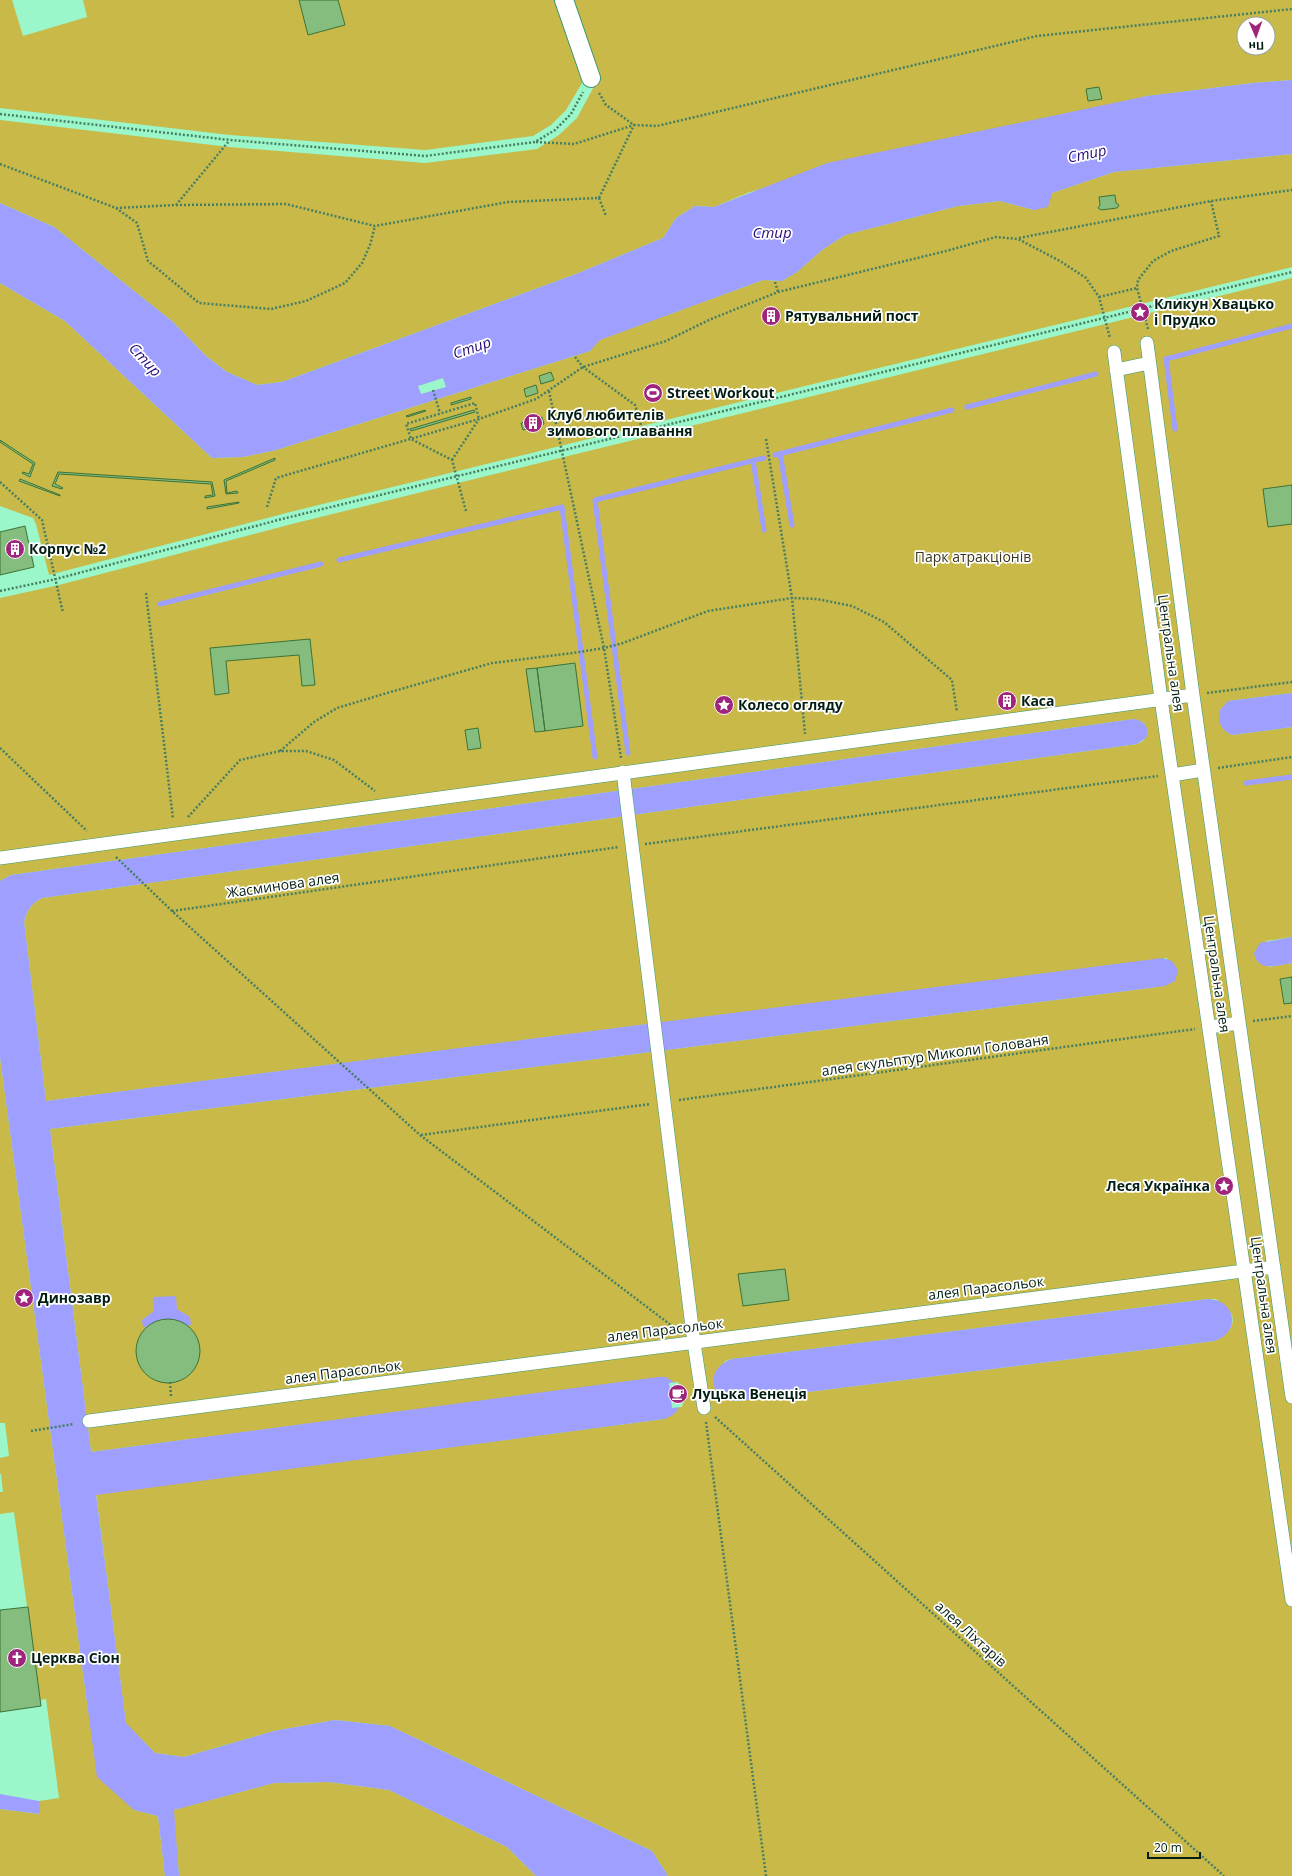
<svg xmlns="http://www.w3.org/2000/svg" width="1292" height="1876" font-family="'Open Sans',sans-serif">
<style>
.green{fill:#c8b948;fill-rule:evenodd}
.water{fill:#9e9ffe}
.pier{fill:#9bf6c9}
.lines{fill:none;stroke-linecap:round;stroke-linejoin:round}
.stream{stroke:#9e9ffe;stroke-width:5}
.building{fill:#84bd7d;stroke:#3d7337}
.pedestrian-casing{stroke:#3c9870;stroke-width:14}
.minor-casing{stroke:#3c9870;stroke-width:20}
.path{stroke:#477f64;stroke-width:2.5;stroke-dasharray:2 2;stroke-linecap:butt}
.pedestrian{stroke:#fff;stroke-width:13}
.minor{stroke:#fff;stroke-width:18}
.labels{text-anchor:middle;stroke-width:3.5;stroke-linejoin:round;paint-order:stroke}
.poi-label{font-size:14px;font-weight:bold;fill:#021e12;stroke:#fff;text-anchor:start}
.park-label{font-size:14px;fill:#3a361d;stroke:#fff}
.street-label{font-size:14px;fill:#021e12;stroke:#fff}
.water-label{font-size:15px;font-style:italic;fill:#280d77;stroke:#fff}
</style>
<rect width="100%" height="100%" fill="#9bf6c9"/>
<path class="green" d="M 0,0 L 12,0 L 23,36 L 87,17 L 83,0 L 557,0 L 585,78 L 566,110 L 551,125 L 533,136 L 425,150 L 230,135 L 0,108 Z
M 572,0 L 1292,0 L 1292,80 L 1253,83 L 1147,96 L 750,192 L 714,207 L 695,206 L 676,218 L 663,238 L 576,274 L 282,382 L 257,385 L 227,372 L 206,356 L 173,322 L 54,227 L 0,203 L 0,120 L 229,147 L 425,163 L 537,149 L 559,135 L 577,118 L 597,81 ZM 1244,24 L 1268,24 L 1268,48 L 1244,48 Z
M 1292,154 L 1292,267 L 290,512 L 49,575 L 36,524 L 33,518 L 0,506 L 0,283 L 65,321 L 212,458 L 243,457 L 276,450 L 590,351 L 599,340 L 763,280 L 782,281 L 797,272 L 822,250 L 845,235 L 958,206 L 1000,201 L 1034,210 L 1052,193 L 1114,172 Z
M 1292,278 L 1292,693 L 1228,701 L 1232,735 L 1292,727 L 1292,937 L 1266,941 L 1269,967 L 1292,963 L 1292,1876 L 668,1876 L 652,1851 L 390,1726 L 335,1720 L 274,1731 L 184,1757 L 155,1753 L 126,1724 L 96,1494 L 664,1419 L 666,1377 L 91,1452 L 50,1129 L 1165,986 L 1167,958 L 46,1101 L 24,922 C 27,910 31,904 42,898 L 1137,744 C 1148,740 1150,732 1144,723 L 1134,719 L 11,875 L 0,881 L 0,598 L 59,585 L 292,524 ZM 1208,1299 L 1216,1299 C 1220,1303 1226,1307 1230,1312 C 1239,1324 1224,1338 1214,1341 L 737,1401 L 723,1398 L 714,1386 L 725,1361 L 732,1359 Z
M 0,1057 L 88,1710 L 134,1810 L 158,1816 L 165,1876 L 0,1876 L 0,1809 L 39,1814 L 39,1801 L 59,1798 L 46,1699 L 40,1700 L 14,1512 L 0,1514 L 0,1492 L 3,1492 L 1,1474 L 0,1474 L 0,1458 L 9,1456 L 5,1423 L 0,1423 Z
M 329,1782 L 389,1790 L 507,1847 L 536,1876 L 179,1876 L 173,1810 L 274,1783 Z"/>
<path class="water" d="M 1292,80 L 1292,154 L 1114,172 L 1052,193 L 1048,207 L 1034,210 L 1000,201 L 958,206 L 845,235 L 822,250 L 797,272 L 782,281 L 763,280 L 600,340 L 590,351 L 276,450 L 243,457 L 212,458 L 65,321 L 0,283 L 0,203 L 54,227 L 173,322 L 206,356 L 227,372 L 257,385 L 282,382 L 576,274 L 663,238 L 676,218 L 695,206 L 714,207 L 827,163 L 1147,96 L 1253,83 Z
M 1292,693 L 1292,727 L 1232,735 C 1221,730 1217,722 1220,710 L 1228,701 Z
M 1134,719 C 1145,721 1150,728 1146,738 L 1137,744 L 42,898 C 31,904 27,910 24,922 L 46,1101 L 1162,958 L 1172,961 L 1178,970 L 1175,981 L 1165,986 L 50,1129 L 91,1452 L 658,1377 L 666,1377 L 678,1385 C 680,1403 684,1412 664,1419 L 96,1495 L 126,1723 L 155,1753 L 184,1757 L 274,1731 L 335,1720 L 390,1726 L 652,1851 L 668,1876 L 536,1876 L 507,1847 L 389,1790 L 329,1782 L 274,1783 L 174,1810 L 179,1876 L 165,1876 L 158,1816 L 134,1810 L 97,1777 L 0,1057 L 0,881 L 11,875 Z
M 1292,937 L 1292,963 C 1277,965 1258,973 1254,953 L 1260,943 Z
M 176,1296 L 177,1309 L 190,1317 L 191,1325 L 143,1327 L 142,1320 L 154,1311 L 153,1297 Z
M 1208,1299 C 1237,1300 1241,1333 1214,1341 L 737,1401 C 708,1400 705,1368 732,1359 Z
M 0,1794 L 39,1801 L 40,1814 L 0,1809 Z"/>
<path class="pier" d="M 443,378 L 446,387 L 421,394 L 418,386 Z
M 678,1382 L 683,1390 L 684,1400 L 682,1407 L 672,1408 L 669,1383 Z"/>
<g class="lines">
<path class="stream" d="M 967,407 L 1096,374
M 1175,429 L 1166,359 L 1292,326
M 780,453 L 792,525
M 775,455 L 952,410
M 753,460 L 764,530
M 339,560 L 562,507 L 595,757
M 160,604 L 321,564
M 628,753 L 595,500 L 764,458
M 1246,783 L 1292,777"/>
</g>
<path class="building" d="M 299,0 L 338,0 L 345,25 L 308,35 Z
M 1099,87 L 1102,99 L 1088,101 L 1086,89 Z
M 1115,195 L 1116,203 L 1119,205 L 1117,208 L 1101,210 L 1098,208 L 1100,205 L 1099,197 Z
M 775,310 L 778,319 L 767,322 L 764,313 Z
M 551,372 L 554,380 L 541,384 L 539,376 Z
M 536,385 L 538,393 L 526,397 L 524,389 Z
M 471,397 L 471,399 L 451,405 L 451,403 Z
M 425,410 L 426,411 L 407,417 L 406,416 Z
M 474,410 L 475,412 L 411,431 L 410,429 Z
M 542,417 L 544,424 L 523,430 L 521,423 Z
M 0,440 L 35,463 L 30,477 L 22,473 L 23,472 L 29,474 L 33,464 L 0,442 Z
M 275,458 L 275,460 L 226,481 L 227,493 L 237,491 L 238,493 L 226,494 L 224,480 Z
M 58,472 L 212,482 L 215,496 L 205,498 L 205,496 L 213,495 L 211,484 L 59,474 L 55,484 L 63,488 L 62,489 L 52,486 Z
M 20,479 L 60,495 L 60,496 L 19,481 Z
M 1292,485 L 1292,524 L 1268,527 L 1263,489 Z
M 239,502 L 239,503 L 207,509 L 207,507 Z
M 25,526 L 34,567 L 0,575 L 0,532 Z
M 310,639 L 315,685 L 302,686 L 299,655 L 226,661 L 229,693 L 215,695 L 210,648 Z
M 575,663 L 583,726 L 545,731 L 537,668 Z
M 537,668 L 545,731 L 535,732 L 526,669 Z
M 1009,697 L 1010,705 L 1005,705 L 1004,698 Z
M 478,728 L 481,748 L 468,750 L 465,730 Z
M 1292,977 L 1292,1003 L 1284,1004 L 1280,979 Z
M 785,1269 L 789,1300 L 743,1306 L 738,1274 Z
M136 1351a32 32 0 1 1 64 0a32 32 0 1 1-64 0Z
M 28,1607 L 41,1706 L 0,1712 L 0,1610 Z"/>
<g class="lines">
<g class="pedestrian-casing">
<path id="pedestrian" d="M 1147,343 L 1193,695 L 1292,1397
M 1114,352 L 1161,699 L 1292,1600
M 1116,370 L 1149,363
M 623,772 L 694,1343 L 704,1408
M 1172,775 L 1203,770
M 0,858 L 1193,695
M 1209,1027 L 1239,1023
M 89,1421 L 1274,1267"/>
</g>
<g class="minor-casing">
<path id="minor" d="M 564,0 L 591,78"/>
</g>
<path class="path" d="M 599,93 L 606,105 L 634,125 L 657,126 L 1037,36 L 1292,9
M 0,114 L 230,140 L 425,156 L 535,142 L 555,130 L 571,114 L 583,92
M 536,142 L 574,144 L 634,125
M 0,164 L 116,208 L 176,205 L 229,141
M 599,198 L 606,216
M 176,205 L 286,204 L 375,226 L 508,202 L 599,198 L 634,125
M 116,208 L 137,223 L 148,261 L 199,303 L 271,309 L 306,301 L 345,283 L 362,263 L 370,245 L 375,226
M 1019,238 L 1211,201 L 1292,190
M 775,282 L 778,292
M 1099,297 L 1137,288
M 1148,329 L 1137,288 L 1138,280 L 1153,261 L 1171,251 L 1219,236 L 1211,201
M 575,357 L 583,367 L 635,405 L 643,432
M 433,390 L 440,413
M 549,391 L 604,648 L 621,758
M 766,439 L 792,598 L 805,734
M 452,460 L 479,419
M 0,482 L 42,520 L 63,613
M 267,507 L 276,478 L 479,419 L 536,399 L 583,367 L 666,341 L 709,320 L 778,292 L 946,251 L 996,237 L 1018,239 L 1060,261 L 1086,278 L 1099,297 L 1110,338
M 466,511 L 452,460 L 411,439 L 406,424 L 475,403 L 479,419
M 0,591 L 56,579 L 282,519 L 1292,272
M 146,593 L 173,819
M 1207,693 L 1292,682
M 0,748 L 87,831
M 280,751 L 314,722 L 337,708 L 387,693 L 492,663 L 573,653 L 604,648 L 623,643 L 708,611 L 792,598 L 817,599 L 852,606 L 884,622 L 952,680 L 957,712
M 1218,768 L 1292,757
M 188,817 L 240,760 L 280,751 L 306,751 L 334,760 L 375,791
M 645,844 L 1158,776
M 116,857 L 172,911 L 420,1135 L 676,1329
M 172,911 L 619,847
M 1253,1021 L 1292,1016
M 679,1100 L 1195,1029
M 421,1135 L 650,1104
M 170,1382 L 171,1396
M 715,1417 L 1224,1876
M 706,1422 L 766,1876
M 31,1431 L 74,1424"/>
<use href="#pedestrian" class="pedestrian"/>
<use href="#minor" class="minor"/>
</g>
<defs>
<g id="sight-disc" transform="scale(1)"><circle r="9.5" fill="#9e247c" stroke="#fff"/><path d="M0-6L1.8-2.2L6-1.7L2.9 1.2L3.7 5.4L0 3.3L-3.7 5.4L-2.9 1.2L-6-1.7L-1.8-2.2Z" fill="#fff"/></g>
<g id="building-disc" transform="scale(1)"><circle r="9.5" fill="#9e247c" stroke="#fff"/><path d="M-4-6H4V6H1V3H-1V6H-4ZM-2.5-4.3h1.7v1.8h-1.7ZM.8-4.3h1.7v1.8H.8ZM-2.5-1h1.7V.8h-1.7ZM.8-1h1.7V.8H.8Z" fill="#fff"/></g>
<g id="stadium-disc" transform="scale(1)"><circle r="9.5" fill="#9e247c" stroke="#fff"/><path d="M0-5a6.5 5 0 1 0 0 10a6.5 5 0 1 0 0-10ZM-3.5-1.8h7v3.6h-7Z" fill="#fff"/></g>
<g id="cafe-disc" transform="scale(1)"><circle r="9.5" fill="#9e247c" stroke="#fff"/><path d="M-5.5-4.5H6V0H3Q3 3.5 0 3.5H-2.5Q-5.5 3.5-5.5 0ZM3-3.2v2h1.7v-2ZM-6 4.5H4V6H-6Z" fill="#fff"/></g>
<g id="church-disc" transform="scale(1)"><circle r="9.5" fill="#9e247c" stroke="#fff"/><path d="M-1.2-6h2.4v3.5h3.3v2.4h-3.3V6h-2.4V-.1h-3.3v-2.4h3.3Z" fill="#fff"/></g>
</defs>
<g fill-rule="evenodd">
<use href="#sight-disc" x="1140" y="312"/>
<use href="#building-disc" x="771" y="316"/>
<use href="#stadium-disc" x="653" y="393"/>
<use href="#building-disc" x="533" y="423"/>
<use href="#building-disc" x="15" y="549"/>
<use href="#building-disc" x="1007" y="701"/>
<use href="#sight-disc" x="724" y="705"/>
<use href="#sight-disc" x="1224" y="1186"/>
<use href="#sight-disc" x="24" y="1298"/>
<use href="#cafe-disc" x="678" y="1394"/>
<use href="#church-disc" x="17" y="1658"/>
</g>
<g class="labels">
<g class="poi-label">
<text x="1154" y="309">Кликун Хвацько<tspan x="1154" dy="16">і Прудко</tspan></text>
<text x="785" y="321">Рятувальний пост</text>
<text x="667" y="398">Street Workout</text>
<text x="547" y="420">Клуб любителів<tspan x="547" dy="16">зимового плавання</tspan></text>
<text x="29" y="554">Корпус №2</text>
<text x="1021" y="706">Каса</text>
<text x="738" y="710">Колесо огляду</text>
<text x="1210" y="1191" text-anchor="end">Леся Українка</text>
<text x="38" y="1303">Динозавр</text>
<text x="692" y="1399">Луцька Венеція</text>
<text x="31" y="1663">Церква Сіон</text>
</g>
<g class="park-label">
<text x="973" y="562">Парк атракціонів</text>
</g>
<g class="street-label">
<text transform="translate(1171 653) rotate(82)" y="5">Центральна алея</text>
<text transform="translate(283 885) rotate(-8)" y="5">Жасминова алея</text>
<text transform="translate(1217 974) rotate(82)" y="5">Центральна алея</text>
<text transform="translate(935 1055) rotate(-8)" y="5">алея скульптур Миколи Голованя</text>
<text transform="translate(986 1288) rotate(-7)" y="5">алея Парасольок</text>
<text transform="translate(1264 1295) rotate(82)" y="5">Центральна алея</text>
<text transform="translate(665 1330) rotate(-7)" y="5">алея Парасольок</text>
<text transform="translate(343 1372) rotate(-7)" y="5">алея Парасольок</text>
<text transform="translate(971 1634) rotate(42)" y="5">алея Ліхтарів</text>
</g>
<g class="water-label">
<text transform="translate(1087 154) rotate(-11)" y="5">Стир</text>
<text x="772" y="238">Стир</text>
<text transform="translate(472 348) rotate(-19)" y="5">Стир</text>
<text transform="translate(145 360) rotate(47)" y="5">Стир</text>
</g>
</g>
<g transform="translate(1256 36) rotate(178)"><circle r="19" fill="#ffffff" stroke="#9aa5a0"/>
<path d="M0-3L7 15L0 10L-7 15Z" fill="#9e247c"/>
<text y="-6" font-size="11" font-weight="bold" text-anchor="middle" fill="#021e12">Пн</text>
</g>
<path d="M1148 1852v6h52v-6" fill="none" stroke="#021e12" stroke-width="2"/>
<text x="1154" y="1852" font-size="12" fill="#021e12" stroke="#ffffff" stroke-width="3" paint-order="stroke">20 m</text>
</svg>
